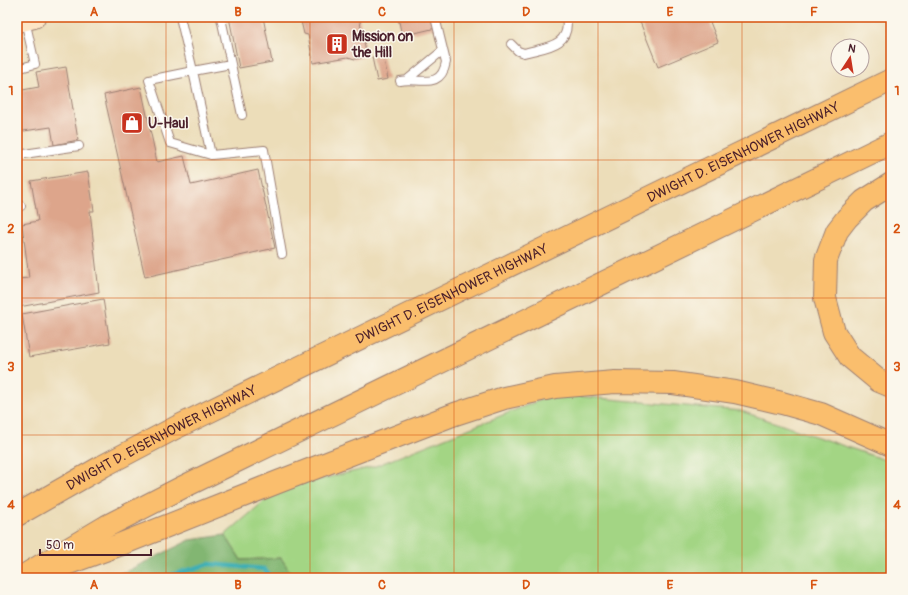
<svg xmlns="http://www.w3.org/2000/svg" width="908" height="595" font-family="Pangolin,sans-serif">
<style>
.green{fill:#a3d584;stroke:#767a58}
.forest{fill:#82b672;stroke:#666a4e}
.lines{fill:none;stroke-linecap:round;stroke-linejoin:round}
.stream{stroke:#3eafb5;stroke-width:4.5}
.building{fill:#dda58b}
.lane-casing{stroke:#9b7e72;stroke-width:10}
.secondary-casing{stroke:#9b7e72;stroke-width:24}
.highway-casing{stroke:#9b7e72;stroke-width:24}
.lane{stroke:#fff;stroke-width:8}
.secondary{stroke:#fde5c5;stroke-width:22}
.highway{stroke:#fabe6d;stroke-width:22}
.grid{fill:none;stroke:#d8530f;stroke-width:1;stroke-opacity:0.55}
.labels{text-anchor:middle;stroke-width:3;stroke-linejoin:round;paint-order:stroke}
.poi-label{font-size:14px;font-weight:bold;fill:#4a1f2b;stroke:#fbf7ec;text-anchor:start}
.street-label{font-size:14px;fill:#4a1f2b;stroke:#fbf7ec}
.neatline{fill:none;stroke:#d8530f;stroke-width:1.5}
.grid-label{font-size:13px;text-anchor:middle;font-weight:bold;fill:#d8530f}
</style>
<rect width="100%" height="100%" fill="#fbf7ec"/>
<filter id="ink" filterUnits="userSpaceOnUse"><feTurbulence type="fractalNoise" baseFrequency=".025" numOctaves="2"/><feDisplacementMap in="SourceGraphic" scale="8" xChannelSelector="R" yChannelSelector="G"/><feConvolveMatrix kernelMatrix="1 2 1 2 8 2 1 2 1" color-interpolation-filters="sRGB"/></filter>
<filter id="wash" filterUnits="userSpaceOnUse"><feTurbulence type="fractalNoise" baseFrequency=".012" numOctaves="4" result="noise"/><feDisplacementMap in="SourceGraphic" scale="16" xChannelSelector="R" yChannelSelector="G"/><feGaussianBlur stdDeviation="0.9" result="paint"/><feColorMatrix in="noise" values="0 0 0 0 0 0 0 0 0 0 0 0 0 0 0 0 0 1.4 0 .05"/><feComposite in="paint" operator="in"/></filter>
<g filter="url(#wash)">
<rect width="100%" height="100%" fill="#ecddb9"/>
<path class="green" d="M 555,394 L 741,411 L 891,462 L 891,578 L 294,578 L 281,558 L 241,560 L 225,535 L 278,489 L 373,467 Z"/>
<path class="forest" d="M 225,535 L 241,560 L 281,558 L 294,578 L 105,578 L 127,571 L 190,540 Z"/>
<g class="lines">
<path class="stream" d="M 165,578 L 168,576 L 209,564 L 264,569 L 271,578"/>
</g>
<g id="blocks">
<path class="building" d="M 229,17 L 263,17 L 272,62 L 239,68 Z
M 300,17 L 359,17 L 366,52 L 366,53 L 363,55 L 361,58 L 355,59 L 348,57 L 313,63 L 308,35 L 304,34 Z
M 398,17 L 434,17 L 436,28 L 402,36 Z
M 636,17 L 708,17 L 718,42 L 658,67 L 640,22 L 638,22 Z
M 383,55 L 388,79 L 377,81 L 372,57 Z
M 66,67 L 78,140 L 54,145 L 51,127 L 17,132 L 17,91 L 39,87 L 36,72 Z
M 141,87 L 157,162 L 184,156 L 191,185 L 258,170 L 275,248 L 145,277 L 104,95 Z
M 88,172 L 94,211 L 90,211 L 99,292 L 19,307 L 17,279 L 29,278 L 22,224 L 38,221 L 31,181 Z
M 103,299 L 110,343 L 29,357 L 22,314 Z"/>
</g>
</g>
<g filter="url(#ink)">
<use href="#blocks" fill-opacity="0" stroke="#9b7e72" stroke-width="1"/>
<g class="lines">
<g class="lane-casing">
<path id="lane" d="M 180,17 L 193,71 L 149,80 L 170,143 L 211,155 L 264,150 L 282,254
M 221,18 L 242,115
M 511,44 L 518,51 L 524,53 C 545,47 572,47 566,17
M 17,69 L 35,64 L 25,20
M 408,79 L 442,51
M 400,81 C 418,77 441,91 446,62 L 435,17
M 17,155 L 79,146
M 211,155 L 193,71 L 231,64
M 17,207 L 21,206"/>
</g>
<g class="secondary-casing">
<path id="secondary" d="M 17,21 L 34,17"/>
</g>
<g class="highway-casing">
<g id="highway">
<path d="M 891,184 L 864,201 L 847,218 L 837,231 L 826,260 L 825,298 L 834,332 L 850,357 L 879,381 L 891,386"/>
<path id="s1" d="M 17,515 L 103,466 L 175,428 L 891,80"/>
<path d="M 58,567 L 119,545 L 278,482 L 455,414 L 504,398 L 555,387 L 615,382 L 673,383 L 735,392 L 782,403 L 821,414 L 891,445"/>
<path d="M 20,578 L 107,526 L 181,488 L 891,143"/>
</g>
</g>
<use href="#lane" class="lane"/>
<use href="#secondary" class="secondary"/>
<use href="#highway" class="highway"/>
</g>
</g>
<path class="grid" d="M 166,17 L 166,578M 310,17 L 310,578M 454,17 L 454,578M 598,17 L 598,578M 742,17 L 742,578M 17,160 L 891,160M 17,298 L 891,298M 17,435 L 891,435"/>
<defs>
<g id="building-square" transform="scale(1.15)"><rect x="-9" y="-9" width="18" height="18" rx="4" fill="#c8321e" stroke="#fbf7ec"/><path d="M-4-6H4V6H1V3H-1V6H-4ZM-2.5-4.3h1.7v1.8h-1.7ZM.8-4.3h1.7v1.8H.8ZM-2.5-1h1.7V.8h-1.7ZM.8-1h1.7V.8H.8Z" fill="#fff"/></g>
<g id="shop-square" transform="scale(1.15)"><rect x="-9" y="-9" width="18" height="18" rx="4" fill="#c8321e" stroke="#fbf7ec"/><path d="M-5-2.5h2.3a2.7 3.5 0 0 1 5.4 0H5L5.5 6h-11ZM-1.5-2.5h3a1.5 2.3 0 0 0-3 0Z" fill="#fff"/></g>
</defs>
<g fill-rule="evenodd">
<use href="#building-square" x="337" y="44"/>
<use href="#shop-square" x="132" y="123"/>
</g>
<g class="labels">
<g class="poi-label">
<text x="352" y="41">Mission on<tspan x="352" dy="16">the Hill</tspan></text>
<text x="148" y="128">U-Haul</text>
</g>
<g class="street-label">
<text dy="5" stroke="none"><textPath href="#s1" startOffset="812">DWIGHT D. EISENHOWER HIGHWAY</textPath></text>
<text dy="5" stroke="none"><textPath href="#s1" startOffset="488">DWIGHT D. EISENHOWER HIGHWAY</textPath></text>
<text dy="5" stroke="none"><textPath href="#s1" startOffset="164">DWIGHT D. EISENHOWER HIGHWAY</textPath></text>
</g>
</g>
<rect width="908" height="595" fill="none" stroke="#fbf7ec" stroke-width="44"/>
<g transform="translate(850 58) rotate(12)"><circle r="19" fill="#fbf7ec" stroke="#b4a19f"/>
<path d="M0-3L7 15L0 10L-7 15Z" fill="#c8321e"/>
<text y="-6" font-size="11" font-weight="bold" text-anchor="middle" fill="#4a1f2b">N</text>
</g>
<path d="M40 549v6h111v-6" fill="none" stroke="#4a1f2b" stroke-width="2"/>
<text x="46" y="549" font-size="12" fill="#4a1f2b" stroke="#fbf7ec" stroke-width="3" paint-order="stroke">50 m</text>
<rect x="22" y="22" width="864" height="551" class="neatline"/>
<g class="grid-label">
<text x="94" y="16">A</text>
<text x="238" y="16">B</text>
<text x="382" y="16">C</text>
<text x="526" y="16">D</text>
<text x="670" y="16">E</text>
<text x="814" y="16">F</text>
<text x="11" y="95">1</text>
<text x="897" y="95">1</text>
<text x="11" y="233">2</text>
<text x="897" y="233">2</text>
<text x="11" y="371">3</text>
<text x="897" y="371">3</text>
<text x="11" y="509">4</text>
<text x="897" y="509">4</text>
<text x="94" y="589">A</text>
<text x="238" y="589">B</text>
<text x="382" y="589">C</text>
<text x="526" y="589">D</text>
<text x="670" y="589">E</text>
<text x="814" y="589">F</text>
</g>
</svg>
